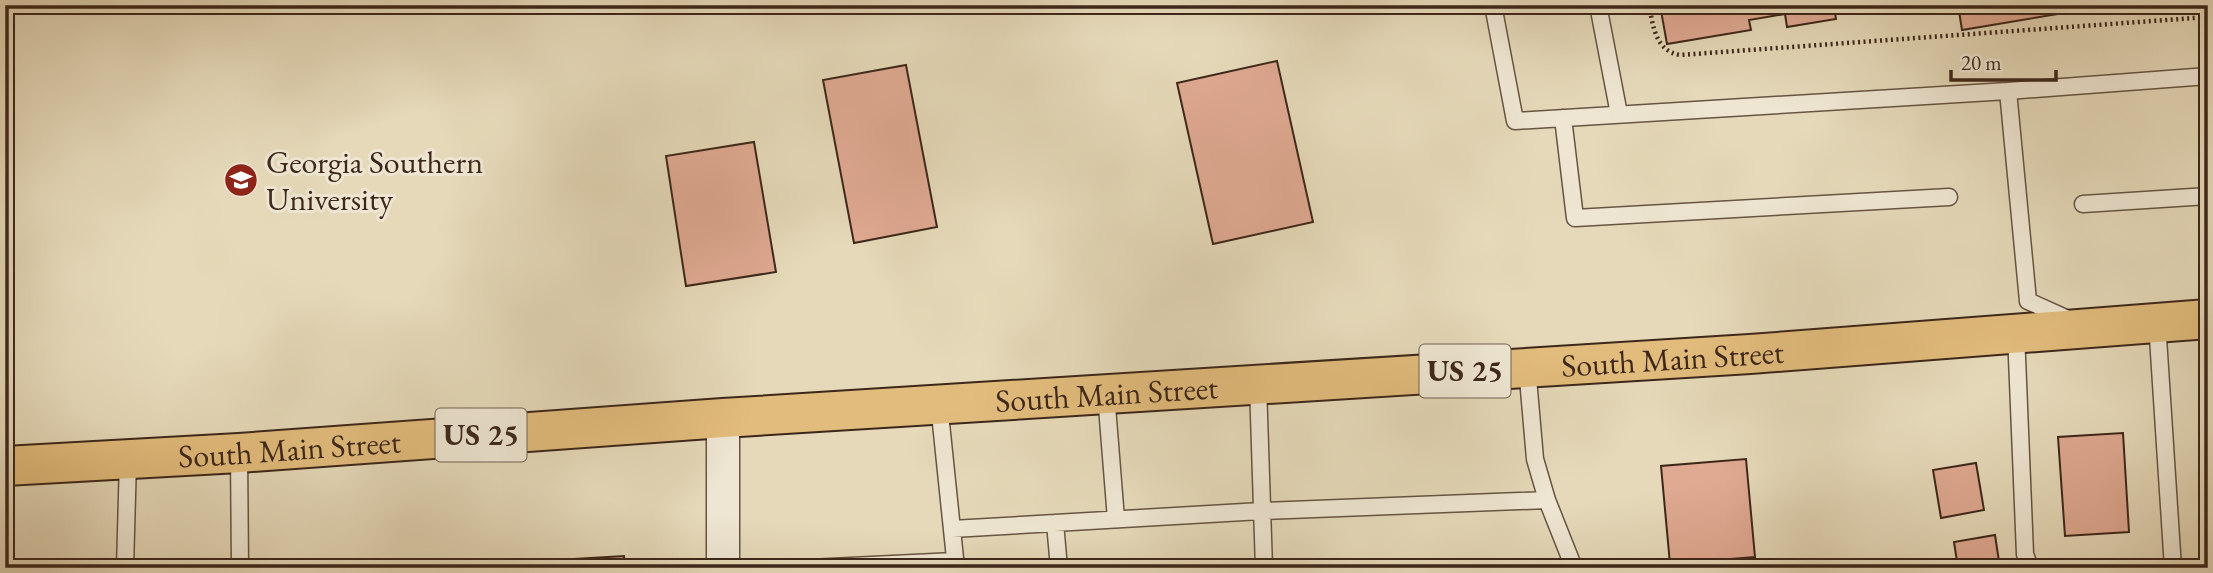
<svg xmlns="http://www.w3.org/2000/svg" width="2213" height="573" font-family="'EB Garamond',serif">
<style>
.building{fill:#dfa992;stroke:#3d271a;stroke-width:2}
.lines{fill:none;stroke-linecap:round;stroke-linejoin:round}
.lane-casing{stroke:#675442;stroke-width:19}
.street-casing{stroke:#675442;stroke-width:35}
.primary-casing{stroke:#3d271a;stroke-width:42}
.path{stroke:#3d271a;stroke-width:4.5;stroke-dasharray:2 3.5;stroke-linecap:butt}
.lane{stroke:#eee6d2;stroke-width:16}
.street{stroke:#eee6d2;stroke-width:32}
.primary{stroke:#e2bc7c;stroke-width:38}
.labels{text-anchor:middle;stroke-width:6;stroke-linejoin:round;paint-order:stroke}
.shield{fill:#eee6d2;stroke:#726051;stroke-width:2}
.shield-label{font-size:30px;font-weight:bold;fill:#3d271a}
.poi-label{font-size:32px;fill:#3d271a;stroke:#eee6d2;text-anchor:start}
.street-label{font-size:32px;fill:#3d271a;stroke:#eee6d2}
</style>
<rect width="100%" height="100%" fill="#e5d9b9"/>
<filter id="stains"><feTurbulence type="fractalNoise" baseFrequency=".00286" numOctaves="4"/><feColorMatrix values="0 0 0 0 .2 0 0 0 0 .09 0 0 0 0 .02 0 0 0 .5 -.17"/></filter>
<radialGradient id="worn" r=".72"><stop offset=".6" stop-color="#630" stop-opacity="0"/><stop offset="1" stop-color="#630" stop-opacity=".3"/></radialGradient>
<path class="building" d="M 1660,5 L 1834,5 L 1836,19 L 1787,27 L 1785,14 L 1749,20 L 1751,30 L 1667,44 Z
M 1958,5 L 2112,5 L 1962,30 Z
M 1277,61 L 1313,222 L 1213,244 L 1177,83 Z
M 906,65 L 937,227 L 854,243 L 823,80 Z
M 754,142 L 776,272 L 686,286 L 666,156 Z
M 2123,433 L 2129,532 L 2065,536 L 2058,437 Z
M 1746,459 L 1755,557 L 1670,564 L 1661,466 Z
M 1976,463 L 1984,510 L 1941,518 L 1933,470 Z
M 1995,535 L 2000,568 L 1958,568 L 1954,542 Z
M 624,556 L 625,568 L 523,568 L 523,562 Z"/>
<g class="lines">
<g class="lane-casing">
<path id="lane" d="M 1493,5 L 1515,121 L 2008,91 L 2028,301 L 2070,320
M 1598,5 L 1619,114
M 2008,91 L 2208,76
M 1563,118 L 1575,218 L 1949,197
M 2083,204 L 2208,196
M 2157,322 L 2173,568
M 2016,333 L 2025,554 L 2030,568
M 1527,367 L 1535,459 L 1547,500 L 1574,568
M 1258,385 L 1264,568
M 1106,394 L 1116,519
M 939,404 L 956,568
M 239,453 L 240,568
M 1055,523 L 1059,568
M 952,529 L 1261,511 L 1547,500
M 125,568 L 128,460
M 809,568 L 955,561"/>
</g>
<g class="street-casing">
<path id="street" d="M 723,418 L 723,568"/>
</g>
<g class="primary-casing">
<g id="primary">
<path id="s1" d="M 5,466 L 239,453 L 723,418 L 1750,354 L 2208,319"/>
</g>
</g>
<path class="path" d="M 1649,5 C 1653,25 1655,51 1680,55 L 2208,17"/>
<use href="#lane" class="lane"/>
<use href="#street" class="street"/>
<use href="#primary" class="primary"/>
</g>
<defs>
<g id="university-disc" transform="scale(1.75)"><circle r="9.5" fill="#8f2418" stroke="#eee6d2"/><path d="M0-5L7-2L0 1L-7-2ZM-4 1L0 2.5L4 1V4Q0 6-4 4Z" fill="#fff"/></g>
</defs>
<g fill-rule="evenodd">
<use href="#university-disc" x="241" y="180"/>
</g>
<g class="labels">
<g class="shield">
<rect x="1419.5" y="344.5" width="91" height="53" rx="5"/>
<rect x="435.5" y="408.5" width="91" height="53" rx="5"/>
</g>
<g class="shield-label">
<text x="1465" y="381">US 25</text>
<text x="481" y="445">US 25</text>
</g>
<g class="poi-label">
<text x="266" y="173">Georgia Southern<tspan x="266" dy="37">University</tspan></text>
</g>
<g class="street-label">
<text dy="11" stroke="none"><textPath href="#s1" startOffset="1671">South Main Street</textPath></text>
<text dy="11" stroke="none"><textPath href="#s1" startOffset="1104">South Main Street</textPath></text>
<text dy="11" stroke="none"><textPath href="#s1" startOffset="285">South Main Street</textPath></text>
</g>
</g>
<rect width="2213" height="573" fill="none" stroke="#e5d9b9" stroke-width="28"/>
<rect x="7" y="7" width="2199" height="559" fill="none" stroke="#3d271a" stroke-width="3.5"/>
<rect x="14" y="14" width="2185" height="545" fill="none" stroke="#3d271a" stroke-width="2"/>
<path d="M1951 70v10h105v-10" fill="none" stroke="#3d271a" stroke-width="3.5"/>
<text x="1961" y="70" font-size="21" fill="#3d271a" stroke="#eee6d2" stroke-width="5" paint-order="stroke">20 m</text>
<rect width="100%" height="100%" filter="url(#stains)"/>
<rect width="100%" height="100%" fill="url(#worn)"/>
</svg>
